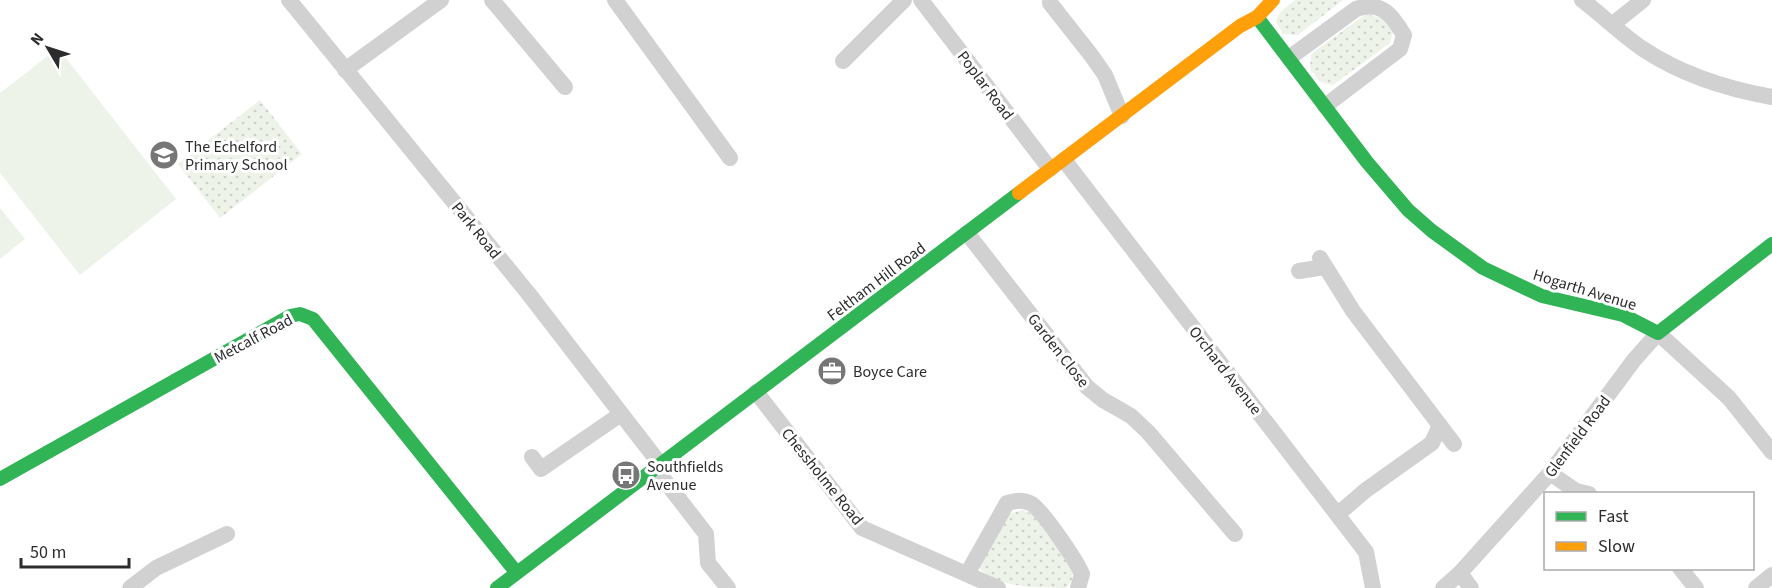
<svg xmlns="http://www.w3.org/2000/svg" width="1772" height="588" font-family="'Source Sans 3',sans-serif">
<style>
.green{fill:url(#green-dots)}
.pitch{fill:#eef3ea}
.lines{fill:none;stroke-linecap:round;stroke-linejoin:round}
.street{stroke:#d1d1d1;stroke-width:16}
.fast{stroke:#30b455;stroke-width:14}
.slow{stroke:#ff9f0a;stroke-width:14}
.labels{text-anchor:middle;stroke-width:6;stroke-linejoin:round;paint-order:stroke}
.street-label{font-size:16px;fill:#2c2c2c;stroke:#fff}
.poi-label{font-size:16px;fill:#2c2c2c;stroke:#fff;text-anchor:start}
</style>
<defs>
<pattern id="green-dots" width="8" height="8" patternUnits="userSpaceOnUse" patternTransform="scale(1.5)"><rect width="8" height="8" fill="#eef3ea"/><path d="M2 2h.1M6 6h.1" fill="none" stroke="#ccd0c9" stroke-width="1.8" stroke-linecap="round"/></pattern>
</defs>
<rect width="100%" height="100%" fill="#fff"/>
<path class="green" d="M 1295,0 L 1343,0 L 1298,35 L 1283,34 L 1276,22 C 1278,11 1287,7 1295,0 Z
M 1366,14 L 1381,18 L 1393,32 L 1390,43 L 1333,85 L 1320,82 L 1310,69 L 1311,54 Z
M 260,100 L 302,154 L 220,218 L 178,164 Z
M 1023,510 L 1032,514 L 1073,568 L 1072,580 L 1066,588 C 1038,588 996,588 979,568 L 1008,514 Z"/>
<path class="pitch" d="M 58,48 L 176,199 L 80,275 L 0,173 L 0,93 Z
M 0,208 L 25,239 L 0,259 Z"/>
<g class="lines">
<path class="street" d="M 289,0 L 528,293 L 660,464
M 492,0 L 565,87
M 615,0 L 730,158
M 921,0 L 1050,169
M 1582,0 C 1603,16 1622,35 1643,49 C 1682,75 1727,89 1772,97
M 1050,3 L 1091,55 L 1105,75 L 1122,116
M 1613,24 L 1643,0
M 1289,58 L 1356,9 C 1381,0 1392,15 1404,35 L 1400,49 L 1325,106
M 843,61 L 904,0
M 345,70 L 441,0
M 1064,160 L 1366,552 L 1373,588
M 967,233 L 1087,387 L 1103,400 L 1131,416 L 1148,432 L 1235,534
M 1320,258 L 1353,311 L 1454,444
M 1299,271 L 1324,267
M 756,392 L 862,528 L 998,588
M 532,457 L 541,469 L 621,414
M 655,468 L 706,534 L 708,563 L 728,588
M 1550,473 L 1576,491 L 1589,494
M 1338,514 L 1366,490 L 1432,443 L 1440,425
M 1680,568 L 1696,588
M 1460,573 L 1471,588
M 967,574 L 1007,503 C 1016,501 1021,499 1030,503 C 1041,508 1076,560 1082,574 L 1078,588
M 130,588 L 156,568 L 227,534
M 1443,588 L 1460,573 L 1550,473 L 1634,360 L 1658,333 L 1729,398 L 1772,452
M 1756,588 L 1772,575"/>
<path class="fast" d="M 1257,17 L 1367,162 L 1408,210 L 1432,231 L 1483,268 L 1542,296 L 1623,315 L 1658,333 L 1772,244
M 0,479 L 290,316 L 300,314 L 313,319 L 516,572
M 497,588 L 1019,193"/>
<path class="slow" d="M 1019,193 L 1240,26 L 1257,17 L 1273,0"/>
</g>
<defs>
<g id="school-disc" transform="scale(1.5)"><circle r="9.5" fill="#767676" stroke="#fff"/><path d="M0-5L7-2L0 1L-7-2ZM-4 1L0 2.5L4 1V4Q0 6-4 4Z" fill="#fff"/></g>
<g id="office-disc" transform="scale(1.5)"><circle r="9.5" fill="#767676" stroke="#fff"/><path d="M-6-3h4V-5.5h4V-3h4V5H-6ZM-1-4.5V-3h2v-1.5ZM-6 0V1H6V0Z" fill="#fff"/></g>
<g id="bus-disc" transform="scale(1.5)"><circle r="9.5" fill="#767676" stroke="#fff"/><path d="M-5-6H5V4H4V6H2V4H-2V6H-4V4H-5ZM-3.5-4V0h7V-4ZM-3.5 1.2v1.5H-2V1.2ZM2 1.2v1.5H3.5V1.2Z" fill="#fff"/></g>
</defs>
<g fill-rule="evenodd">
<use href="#school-disc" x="164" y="155"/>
<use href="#office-disc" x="832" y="371"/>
<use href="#bus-disc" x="626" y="475"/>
</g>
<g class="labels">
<g class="street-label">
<text transform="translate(986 85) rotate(53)" y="6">Poplar Road</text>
<text transform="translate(477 230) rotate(51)" y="6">Park Road</text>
<text transform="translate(876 281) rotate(-37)" y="6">Feltham Hill Road</text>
<text transform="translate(1585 289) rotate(17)" y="6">Hogarth Avenue</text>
<text transform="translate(253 338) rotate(-28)" y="6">Metcalf Road</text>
<text transform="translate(1059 350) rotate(52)" y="6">Garden Close</text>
<text transform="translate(1226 370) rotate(52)" y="6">Orchard Avenue</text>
<text transform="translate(1577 436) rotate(-53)" y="6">Glenfield Road</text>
<text transform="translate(823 476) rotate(51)" y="6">Chessholme Road</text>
</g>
<g class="poi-label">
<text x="185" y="152">The Echelford<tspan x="185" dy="18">Primary School</tspan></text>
<text x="853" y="377">Boyce Care</text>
<text x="647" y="472">Southfields<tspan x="647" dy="18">Avenue</tspan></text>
</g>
</g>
<rect x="1544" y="492" width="210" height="78" fill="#ffffff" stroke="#ababab" stroke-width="1.5"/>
<rect x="1556" y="512" width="30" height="9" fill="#30b455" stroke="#ababab" stroke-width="1.5"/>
<text x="1598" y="522" font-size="18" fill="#2c2c2c">Fast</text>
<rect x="1556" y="542" width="30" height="9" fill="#ff9f0a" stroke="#ababab" stroke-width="1.5"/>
<text x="1598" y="552" font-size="18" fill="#2c2c2c">Slow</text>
<g transform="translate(48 48) rotate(309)" stroke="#ffffff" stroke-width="4.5" paint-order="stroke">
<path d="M0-4.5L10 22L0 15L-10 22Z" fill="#2c2c2c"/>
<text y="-9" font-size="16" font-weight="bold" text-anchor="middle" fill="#2c2c2c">N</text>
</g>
<path d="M21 558v9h108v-9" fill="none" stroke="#2c2c2c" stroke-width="3"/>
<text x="30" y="558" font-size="18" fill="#2c2c2c" stroke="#ffffff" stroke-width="4.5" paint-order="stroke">50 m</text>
</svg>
